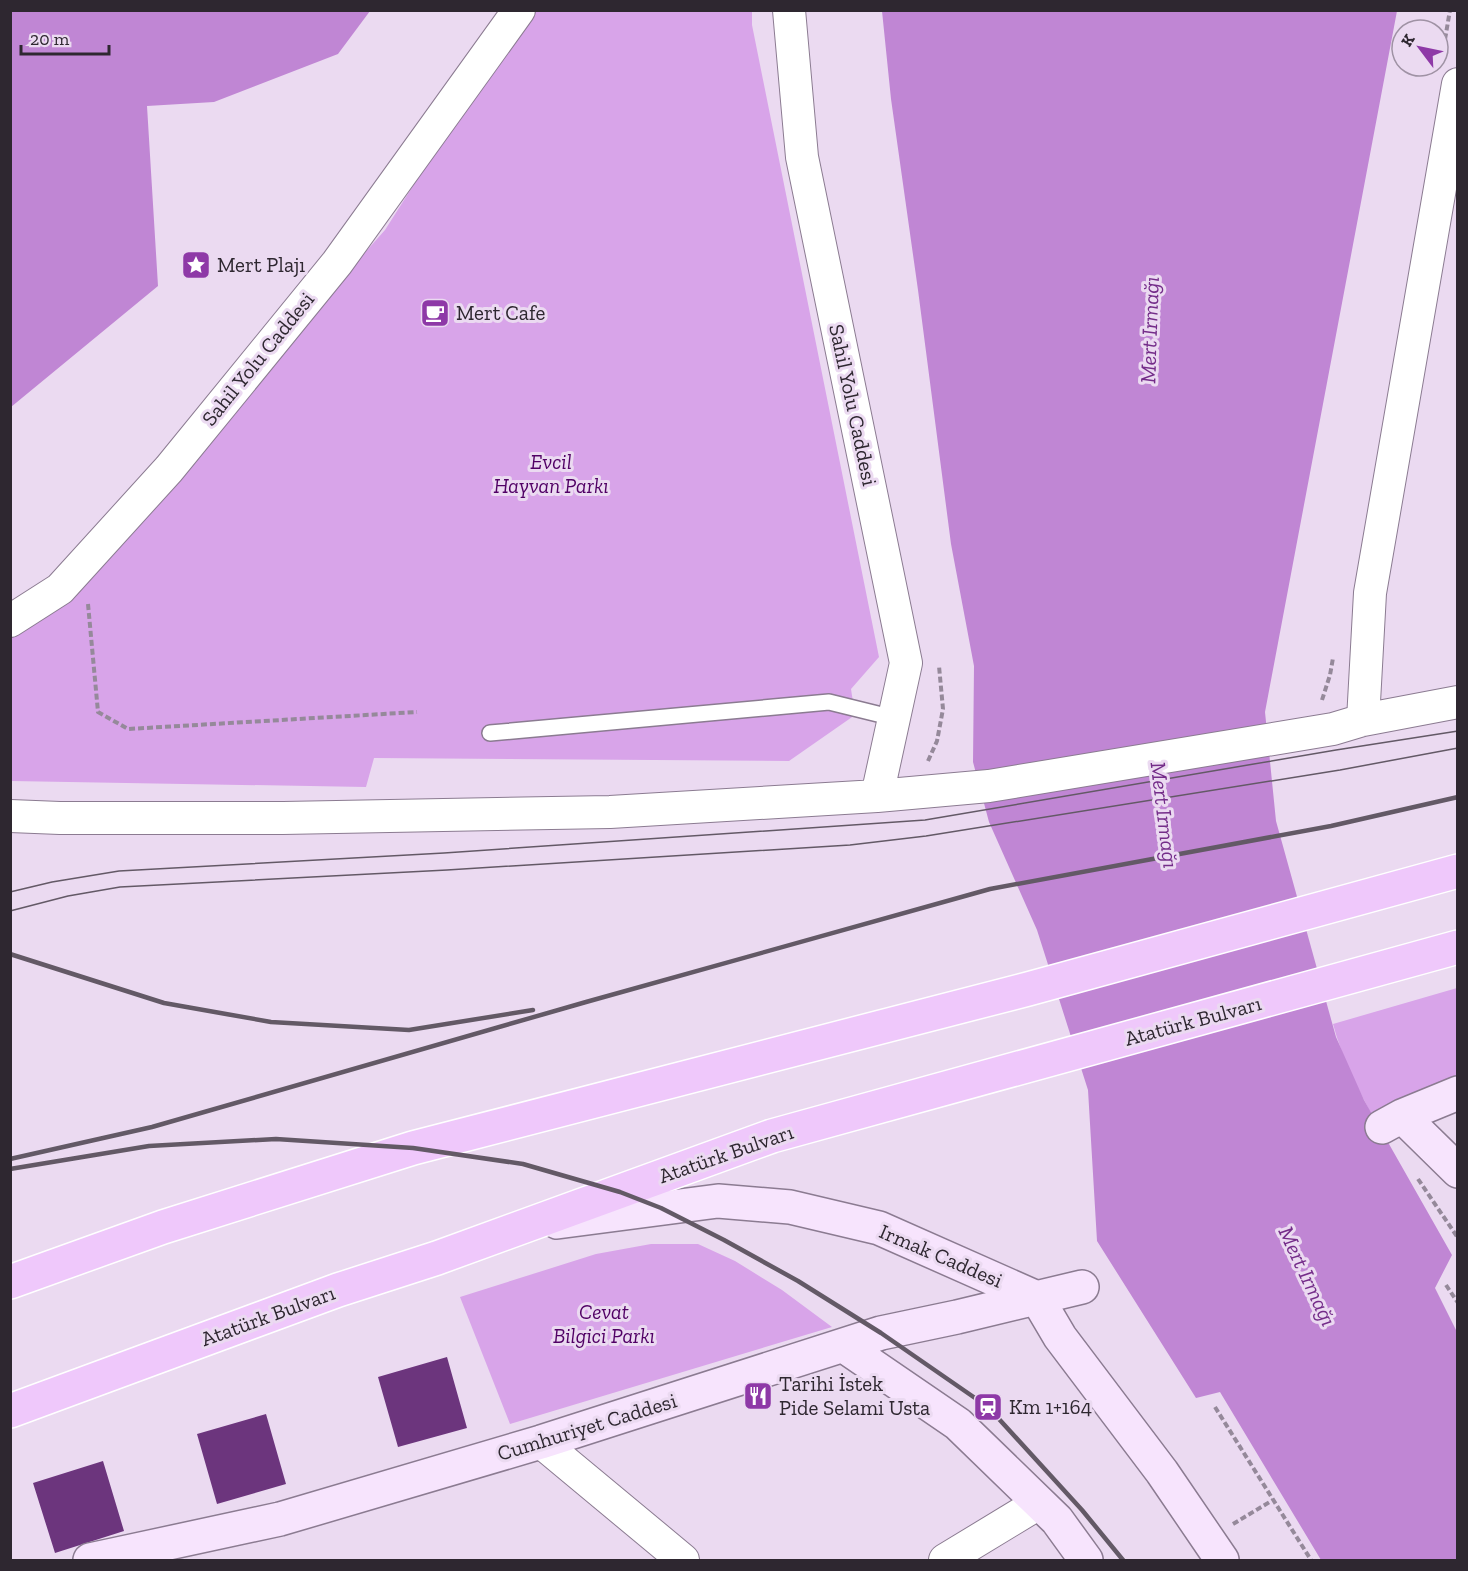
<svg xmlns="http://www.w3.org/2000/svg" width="1468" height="1571" font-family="'Zilla Slab',serif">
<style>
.green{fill:#d8a4e9}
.water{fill:#c086d4}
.building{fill:#6c357d}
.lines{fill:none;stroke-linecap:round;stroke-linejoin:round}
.lane-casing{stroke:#8b7b91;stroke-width:18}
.street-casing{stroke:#8b7b91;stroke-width:34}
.secondary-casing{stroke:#8b7b91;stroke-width:36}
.primary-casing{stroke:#fff;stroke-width:36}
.path{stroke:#95899a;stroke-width:4;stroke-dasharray:6 3;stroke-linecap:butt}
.lane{stroke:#fff;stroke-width:15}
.street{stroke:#fff;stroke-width:32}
.secondary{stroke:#f7e4fd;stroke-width:33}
.primary{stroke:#efc8fb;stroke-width:33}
.tram{stroke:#635966;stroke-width:1.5}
.rail{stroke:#635966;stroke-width:4.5}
.labels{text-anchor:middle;stroke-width:6;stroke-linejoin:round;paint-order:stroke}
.poi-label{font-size:21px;fill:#2e2730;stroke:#ebdaf1;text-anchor:start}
.street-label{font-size:21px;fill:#2e2730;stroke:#ebdaf1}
.park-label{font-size:21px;font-style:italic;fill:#510065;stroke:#ebdaf1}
.water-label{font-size:22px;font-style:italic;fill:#742c89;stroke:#ebdaf1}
</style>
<rect width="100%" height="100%" fill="#ebdaf1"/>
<path class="green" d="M 524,11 L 752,11 L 752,25 L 879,657 L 851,689 L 855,715 L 789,761 L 374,758 L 366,787 L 11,781 L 11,625 L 61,594 L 385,230 Z
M 1457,988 L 1457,1082 L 1376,1122 C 1359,1092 1342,1058 1333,1024 Z
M 651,1244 L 698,1244 L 735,1261 L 782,1290 L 832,1327 L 510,1424 L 460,1297 L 596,1254 Z"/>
<path class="water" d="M 11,10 L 370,11 L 338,54 L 214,102 L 147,106 L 158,286 L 11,407 Z
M 882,11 L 1397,11 L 1265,712 L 1276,821 L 1336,1037 L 1364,1100 L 1452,1255 L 1435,1288 L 1457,1332 L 1457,1560 L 1321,1560 L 1220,1392 L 1196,1398 L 1097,1241 L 1088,1090 L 1037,930 L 989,822 L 973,762 L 974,666 L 951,544 L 918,290 L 891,99 Z"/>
<path class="building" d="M 447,1357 L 467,1428 L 398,1447 L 378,1377 Z
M 266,1414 L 286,1484 L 217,1504 L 197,1434 Z
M 103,1461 L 124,1531 L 55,1553 L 33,1483 Z"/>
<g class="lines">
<g class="lane-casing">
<path id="lane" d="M 490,733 L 829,702 L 894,718"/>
</g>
<g class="street-casing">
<path id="street" d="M 789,10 L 802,157 L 906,663 L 877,796
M 10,621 L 60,589 L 169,469 L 337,263 L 519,10
M 1363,720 L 1370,593 L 1458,84
M 10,816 L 60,818 L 283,818 L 610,812 L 877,796 L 989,786 L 1333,729 L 1363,720 L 1458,702
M 541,1442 L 683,1560
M 945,1560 L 1039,1503"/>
</g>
<g class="secondary-casing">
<path id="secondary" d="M 1402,1116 L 1458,1171
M 1382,1127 L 1402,1116 L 1458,1093
M 557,1222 L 718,1201 L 790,1207 L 879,1228 L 1037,1298 L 1060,1337 L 1162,1472 L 1222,1560
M 844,1346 L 958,1424 L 1057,1520 L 1086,1560
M 90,1560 L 280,1519 L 541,1442 L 881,1333 L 957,1317 L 1082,1287"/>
</g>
<g class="primary-casing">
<path id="primary" d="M 10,1282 L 163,1227 L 413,1148 L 1028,989 L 1458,871
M 10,1411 L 338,1290 L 437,1258 L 772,1136 L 1458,947"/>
</g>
<path class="path" d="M 1442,57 L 1450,10
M 88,604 L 98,712 L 128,729 L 417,712
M 1322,700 L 1330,675 L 1333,658
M 928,761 L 937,741 L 943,709 L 939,666
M 1418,1179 L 1458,1238
M 1446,1285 L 1458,1303
M 1215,1407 L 1311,1560
M 1233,1524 L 1273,1500"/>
<use href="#lane" class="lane"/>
<use href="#street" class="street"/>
<use href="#secondary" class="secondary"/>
<use href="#primary" class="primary"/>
<path class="tram" d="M 10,892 L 52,882 L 119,871 L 444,853 L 925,820 L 1336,750 L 1458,731
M 10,911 L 68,896 L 120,887 L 447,870 L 850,845 L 926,836 L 1340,770 L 1458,748"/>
<path class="rail" d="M 10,954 L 164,1003 L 271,1022 L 409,1030 L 533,1010
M 10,1159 L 152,1127 L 586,1002 L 990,889 L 1331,826 L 1458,797
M 10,1169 L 149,1146 L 276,1139 L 413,1148 L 523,1164 L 620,1192 L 661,1208 L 724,1240 L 798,1281 L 881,1333 L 988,1407 L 1082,1510 L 1123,1560"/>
</g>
<defs>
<g id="sight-square" transform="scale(1.5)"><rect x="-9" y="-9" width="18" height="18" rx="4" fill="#8e39a7" stroke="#ebdaf1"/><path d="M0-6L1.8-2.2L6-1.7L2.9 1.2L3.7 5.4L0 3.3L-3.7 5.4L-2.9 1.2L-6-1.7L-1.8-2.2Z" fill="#fff"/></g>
<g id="cafe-square" transform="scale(1.5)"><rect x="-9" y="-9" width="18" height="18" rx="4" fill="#8e39a7" stroke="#ebdaf1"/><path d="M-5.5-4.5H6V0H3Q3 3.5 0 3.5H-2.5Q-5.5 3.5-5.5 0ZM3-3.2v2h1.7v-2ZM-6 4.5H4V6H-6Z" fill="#fff"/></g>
<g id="restaurant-square" transform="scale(1.5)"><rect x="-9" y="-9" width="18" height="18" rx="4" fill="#8e39a7" stroke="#ebdaf1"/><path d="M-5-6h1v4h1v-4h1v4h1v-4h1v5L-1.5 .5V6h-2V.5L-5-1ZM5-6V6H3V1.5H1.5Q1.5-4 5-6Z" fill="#fff"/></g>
<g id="station-square" transform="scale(1.5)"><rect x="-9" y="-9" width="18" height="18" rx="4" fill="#8e39a7" stroke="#ebdaf1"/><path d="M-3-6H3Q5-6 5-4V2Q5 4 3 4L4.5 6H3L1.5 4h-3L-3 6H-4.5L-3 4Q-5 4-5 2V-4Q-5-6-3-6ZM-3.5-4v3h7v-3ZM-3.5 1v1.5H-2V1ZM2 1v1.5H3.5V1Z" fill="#fff"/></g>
</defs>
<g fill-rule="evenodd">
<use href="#sight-square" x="196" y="265"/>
<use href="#cafe-square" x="435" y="313"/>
<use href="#restaurant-square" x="758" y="1396"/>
<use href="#station-square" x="988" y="1407"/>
</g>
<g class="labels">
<g class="poi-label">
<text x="217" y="272">Mert Plajı</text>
<text x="456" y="320">Mert Cafe</text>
<text x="779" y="1391">Tarihi İstek<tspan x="779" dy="24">Pide Selami Usta</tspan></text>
<text x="1009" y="1414">Km 1+164</text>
</g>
<g class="street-label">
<text transform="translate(258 359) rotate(-51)" y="7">Sahil Yolu Caddesi</text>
<text transform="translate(853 405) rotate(78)" y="7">Sahil Yolu Caddesi</text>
<text transform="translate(1193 1021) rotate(-15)" y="7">Atatürk Bulvarı</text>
<text transform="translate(726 1154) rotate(-19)" y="7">Atatürk Bulvarı</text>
<text transform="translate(941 1256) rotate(23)" y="7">Irmak Caddesi</text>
<text transform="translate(268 1316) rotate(-20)" y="7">Atatürk Bulvarı</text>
<text transform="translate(587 1427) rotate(-17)" y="7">Cumhuriyet Caddesi</text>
</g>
<g class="park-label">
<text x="551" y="469">Evcil<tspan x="551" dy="24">Hayvan Parkı</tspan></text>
<text x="604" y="1319">Cevat<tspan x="604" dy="24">Bilgici Parkı</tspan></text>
</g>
<g class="water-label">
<text transform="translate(1149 330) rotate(-88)" y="8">Mert Irmağı</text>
<text transform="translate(1165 815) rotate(83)" y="8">Mert Irmağı</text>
<text transform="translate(1308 1276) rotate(65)" y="8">Mert Irmağı</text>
</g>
</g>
<rect width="1468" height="1571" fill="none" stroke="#2e2730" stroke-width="24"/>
<g transform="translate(1420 48) rotate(302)"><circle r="28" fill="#ebdaf1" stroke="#9f92a4" stroke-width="1.5"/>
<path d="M0-4.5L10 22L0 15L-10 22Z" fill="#8e39a7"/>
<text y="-9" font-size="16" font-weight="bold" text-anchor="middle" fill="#2e2730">K</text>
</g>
<path d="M21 45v9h88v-9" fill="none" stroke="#2e2730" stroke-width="3"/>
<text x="30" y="45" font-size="18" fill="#2e2730" stroke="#ebdaf1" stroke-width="4.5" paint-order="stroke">20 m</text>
</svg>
